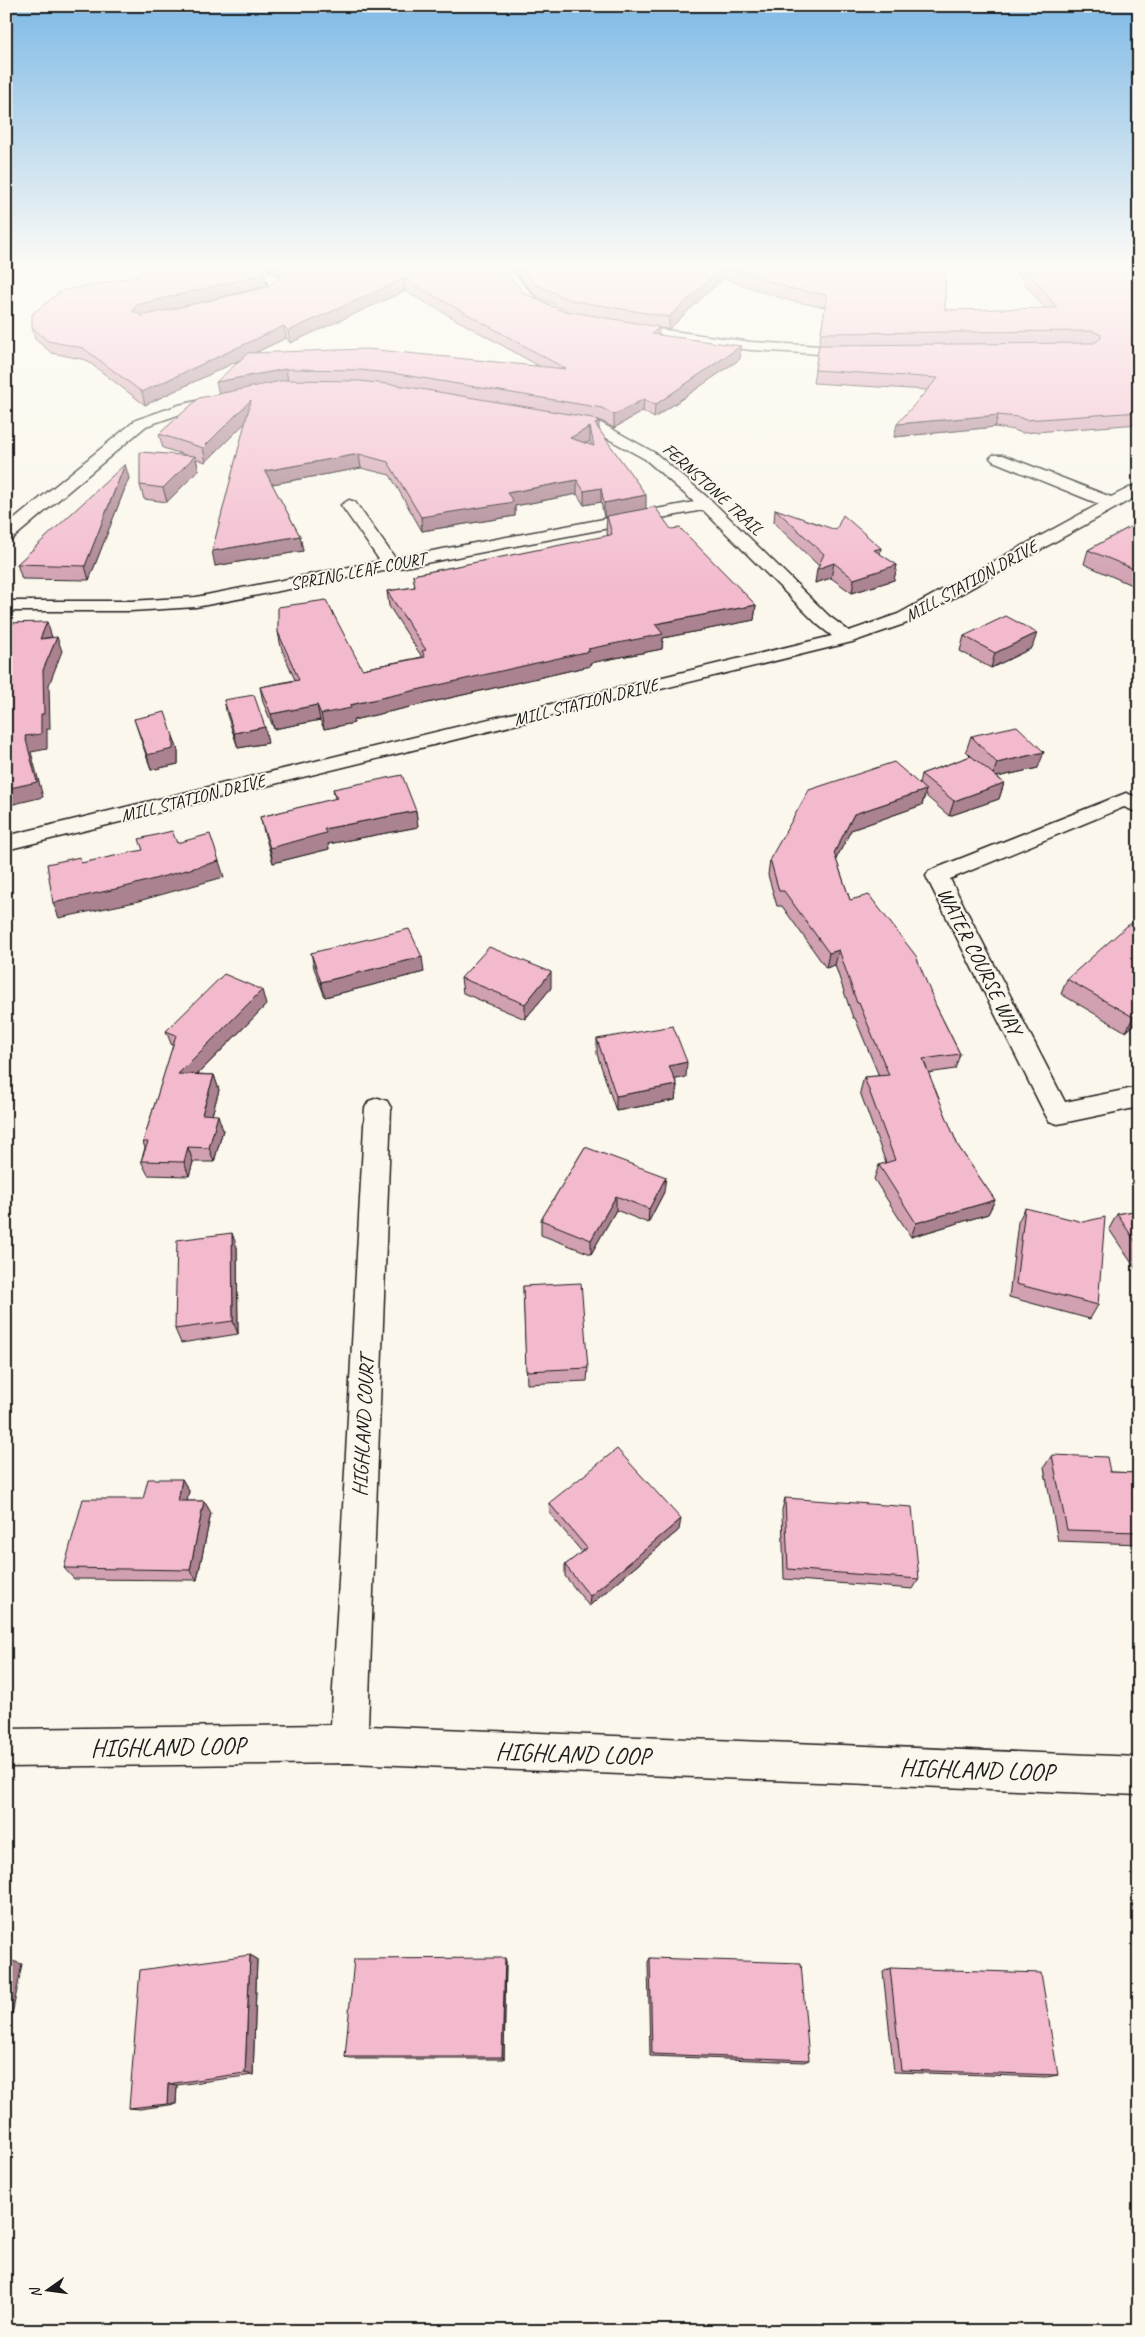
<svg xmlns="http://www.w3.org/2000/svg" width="1145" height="2337" font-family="Caveat,sans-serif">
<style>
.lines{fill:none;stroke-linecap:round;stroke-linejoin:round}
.minor-casing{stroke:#1c1c1c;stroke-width:3}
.minor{fill:#fbf7ec;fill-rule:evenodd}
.wall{fill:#d1a0b1;stroke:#1c1c1c;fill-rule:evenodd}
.shaded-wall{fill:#aa8290;stroke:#1c1c1c}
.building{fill:#f3bace;stroke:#1c1c1c;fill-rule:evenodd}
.labels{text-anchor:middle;stroke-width:4;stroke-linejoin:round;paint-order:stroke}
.far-street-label{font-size:18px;fill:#1c1c1c;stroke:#fbf7ec}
.street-label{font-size:21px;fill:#1c1c1c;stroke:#fbf7ec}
.near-street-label{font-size:25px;fill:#1c1c1c;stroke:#fbf7ec}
</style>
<rect width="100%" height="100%" fill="#fbf7ec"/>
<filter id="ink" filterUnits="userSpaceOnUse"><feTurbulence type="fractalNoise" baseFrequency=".02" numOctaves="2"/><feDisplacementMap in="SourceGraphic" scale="10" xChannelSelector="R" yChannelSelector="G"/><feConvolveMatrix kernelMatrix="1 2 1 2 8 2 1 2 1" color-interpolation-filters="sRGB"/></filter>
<g filter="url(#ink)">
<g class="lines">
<g class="minor-casing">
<path id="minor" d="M 244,264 L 258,264 L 278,277 L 281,288 C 273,297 254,304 242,301 L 240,298 L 242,295 L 261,291 L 269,287 L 268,281 Z
M 494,264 L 506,264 L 534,297 L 553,308 L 551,311 C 531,316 508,283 496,270 Z
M 622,324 L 751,342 L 855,348 L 862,352 L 855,356 L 751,350 L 617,331 L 616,328 L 617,325 Z
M 226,394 L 231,395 L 233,398 L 231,401 L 189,411 L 146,426 L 12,539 L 6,540 L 6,526 L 136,420 L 179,405 Z
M 563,416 L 601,423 L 655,453 L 713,502 L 829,616 L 849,631 L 898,614 L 1099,504 L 993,461 L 990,458 L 993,455 L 1003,455 L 1111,497 L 1139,483 L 1139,495 L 910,622 L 852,642 L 6,850 L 6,836 L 832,636 L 817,624 L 703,510 L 196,607 L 131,611 L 6,611 L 6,601 L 131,601 L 196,597 L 380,561 L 341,505 L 349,500 L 355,502 L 395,558 L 694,502 L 645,459 L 592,430 L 558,423 L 556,420 L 558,417 Z
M 1126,793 L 1139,798 L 1139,813 L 1124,807 L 950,879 L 1065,1102 L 1139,1087 L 1139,1107 L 1058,1124 L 1049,1121 L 1045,1114 L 926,876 L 929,871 Z
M 378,1098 L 387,1101 L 391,1108 L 368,1726 L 1139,1757 L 1139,1795 L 349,1763 L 6,1767 L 6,1729 L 331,1725 L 365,1108 L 369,1101 Z"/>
</g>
<use href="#minor" class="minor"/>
</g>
<path class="wall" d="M 261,264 L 498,264 L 524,293 L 560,310 L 567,311 L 535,295 L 509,264 L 945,264 L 945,310 L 1045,309 L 1010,264 L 1139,264 L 1139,424 L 1022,433 L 1014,430 L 995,427 L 894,437 L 927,390 L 813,383 L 825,307 L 790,301 L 723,278 L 669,329 L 659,328 L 658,334 L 740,359 L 654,418 L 643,411 L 614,428 L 601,421 L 595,420 L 599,429 L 646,509 L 671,529 L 756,605 L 754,620 L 663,638 L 662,649 L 590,663 L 590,666 L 353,720 L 354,723 L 324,729 L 320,720 L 274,729 L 263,702 L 260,687 L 295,680 L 281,647 L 278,632 L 362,669 L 422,657 L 389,606 L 387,591 L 415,587 L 413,575 L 608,536 L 606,530 L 607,516 L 604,517 L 601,502 L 584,505 L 577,494 L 515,506 L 515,516 L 422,531 L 390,475 L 361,468 L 272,484 L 300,536 L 303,551 L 215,566 L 246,422 L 206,462 L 196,459 L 199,470 L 167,502 L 144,499 L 140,485 L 185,455 L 163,448 L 159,434 L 219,394 L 242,359 L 145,405 L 86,360 L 52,353 L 35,339 L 32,327 L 267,286 L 178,308 L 268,287 L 280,278 L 280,277 ZM 405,291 L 539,366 L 255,353 L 286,338 L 290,343 ZM 590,441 L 591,445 L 585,443 Z
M 129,478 L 89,580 L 22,579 L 17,564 Z
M 775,509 L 881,548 L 880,554 L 897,565 L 894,580 L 852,593 L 831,578 L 815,583 L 819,566 L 774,523 Z
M 1139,522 L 1139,585 L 1136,587 L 1084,564 L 1088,550 Z
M 964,636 L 1032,648 L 991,668 L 960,651 Z
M 224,700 L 268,743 L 238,748 L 227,715 Z
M 134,719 L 173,736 L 178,751 L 178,764 L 151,770 Z
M 971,736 L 1038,768 L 997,777 L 1004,783 L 999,799 L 949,816 L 925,795 L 922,805 L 851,830 L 836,859 L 850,900 L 936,1006 L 960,1054 L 955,1069 L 928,1073 L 958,1146 L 995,1200 L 988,1214 L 911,1237 L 874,1179 L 879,1165 L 886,1163 L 860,1092 L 864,1077 L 879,1076 L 855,1018 L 853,1018 L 835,965 L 826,968 L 782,906 L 777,906 L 768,875 L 770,859 L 919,784 L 921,774 L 971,756 L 966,751 Z
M 333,789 L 416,811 L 418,827 L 328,844 L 329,849 L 273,863 L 264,832 L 260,817 L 335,799 Z
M 1139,919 L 1139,1020 L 1126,1032 L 1061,994 L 1067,979 Z
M 311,953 L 424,972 L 325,997 L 314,968 Z
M 461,978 L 551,988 L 525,1019 L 463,993 Z
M 266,1005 L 198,1074 L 214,1075 L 219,1090 L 212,1115 L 223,1130 L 214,1162 L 193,1162 L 189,1176 L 148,1175 L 141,1161 L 145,1148 L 143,1142 L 173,1046 L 172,1046 L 166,1031 Z
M 597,1039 L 686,1077 L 675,1079 L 677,1085 L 675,1100 L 616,1111 L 597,1054 Z
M 585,1147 L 664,1192 L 648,1223 L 616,1210 L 591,1254 L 541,1235 L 541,1220 Z
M 1025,1208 L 1098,1305 L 1090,1319 L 1009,1297 L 1018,1222 Z
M 1139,1210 L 1139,1274 L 1109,1229 L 1117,1214 Z
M 237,1247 L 238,1334 L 181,1343 L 175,1329 Z
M 523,1286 L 588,1368 L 587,1381 L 527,1384 Z
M 1052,1455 L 1110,1472 L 1139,1473 L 1139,1544 L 1058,1541 L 1044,1467 Z
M 182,1479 L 189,1491 L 187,1501 L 204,1501 L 211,1513 L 197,1580 L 74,1579 L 64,1568 L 143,1499 Z
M 785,1498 L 919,1579 L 913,1589 L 784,1579 L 782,1510 Z
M 549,1503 L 679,1530 L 589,1606 L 565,1576 L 565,1565 L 582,1552 L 550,1514 Z
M 250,1955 L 257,1959 L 253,2075 L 177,2085 L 176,2104 L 140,2109 L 129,2108 Z
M 505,1958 L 506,1962 L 504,2059 L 350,2059 L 345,2057 Z
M 650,1958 L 809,2060 L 804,2062 L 650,2056 L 648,1962 Z
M 890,1968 L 1058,2075 L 1047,2077 L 894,2072 L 883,1972 Z"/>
<path class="shaded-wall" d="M 724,266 L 723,278 L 669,329 L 669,317 Z
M 265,274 L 267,286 L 139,317 L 133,311 L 136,305 Z
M 404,279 L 405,291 L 290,343 L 288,331 Z
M 284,326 L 286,338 L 145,405 L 142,392 Z
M 659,327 L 658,339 L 652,334 Z
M 741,346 L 740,359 L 654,418 L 655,405 Z
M 286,369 L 288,381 L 219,395 L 216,382 Z
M 644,399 L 643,411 L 614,428 L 614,415 Z
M 251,400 L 254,414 L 206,462 L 203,448 Z
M 998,415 L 995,427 L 894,437 L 897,424 Z
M 599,422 L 599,436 L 595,424 Z
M 590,427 L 590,441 L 570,452 L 570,438 Z
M 359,454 L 361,468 L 267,485 L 265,471 Z
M 195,456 L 199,470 L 167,502 L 163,488 Z
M 125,464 L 129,478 L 89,580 L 85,566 Z
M 577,480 L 577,494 L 515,506 L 515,516 L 422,531 L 421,517 L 507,493 Z
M 601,488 L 601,502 L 584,505 L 584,491 Z
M 646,495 L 646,509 L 604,517 L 604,503 Z
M 300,536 L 303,551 L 215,566 L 212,551 Z
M 881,548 L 878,562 L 874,550 Z
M 834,563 L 831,578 L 815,583 L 817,569 Z
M 897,565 L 894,580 L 852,593 L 854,579 Z
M 756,605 L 754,620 L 663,638 L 662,649 L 590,663 L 590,666 L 353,720 L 354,723 L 324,729 L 321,714 L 350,705 L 588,649 L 655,624 Z
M 47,622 L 52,637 L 40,639 Z
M 1037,633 L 1032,648 L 991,668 L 995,653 Z
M 57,637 L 62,651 L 49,685 L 50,729 L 47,729 L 47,749 L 31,752 L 43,797 L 6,806 L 6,789 L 25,736 L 43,670 Z
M 317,705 L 320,720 L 274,729 L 271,714 Z
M 265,727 L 268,743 L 238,748 L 234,733 Z
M 173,736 L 178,751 L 178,764 L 151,770 L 147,755 Z
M 1044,752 L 1038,768 L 992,778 L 997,763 Z
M 1004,783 L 999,799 L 949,816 L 954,801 Z
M 926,790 L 922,805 L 851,830 L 831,869 L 834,853 L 854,814 Z
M 416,811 L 418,827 L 328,844 L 329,849 L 273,863 L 270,848 L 324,829 Z
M 219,861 L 224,877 L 135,902 L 59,918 L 53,903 Z
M 839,950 L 835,965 L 826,968 L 829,953 Z
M 422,957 L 424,972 L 325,997 L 321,982 Z
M 551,972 L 551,988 L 525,1019 L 525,1004 Z
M 262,990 L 266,1005 L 184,1088 L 178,1074 Z
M 1139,1012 L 1139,1020 L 1126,1032 L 1133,1017 Z
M 687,1062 L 686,1077 L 668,1081 L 669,1066 Z
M 214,1075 L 219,1090 L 208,1129 L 202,1114 Z
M 677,1085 L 675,1100 L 616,1111 L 616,1096 Z
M 218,1115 L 223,1130 L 214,1162 L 209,1148 Z
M 188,1147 L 193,1162 L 189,1176 L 184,1162 Z
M 666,1177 L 664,1192 L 648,1223 L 649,1209 Z
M 616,1196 L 616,1210 L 591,1254 L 591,1240 Z
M 995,1200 L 988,1214 L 911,1237 L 916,1223 Z
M 232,1233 L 237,1247 L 238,1334 L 233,1321 Z
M 182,1479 L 189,1491 L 185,1512 L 178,1501 Z
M 204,1501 L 211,1513 L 197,1580 L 190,1570 Z
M 681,1519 L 679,1530 L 589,1606 L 590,1596 Z
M 250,1955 L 257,1959 L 253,2075 L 245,2073 Z
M 505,1958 L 506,1962 L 504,2059 L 502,2057 Z
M 6,1959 L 22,1964 L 6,2046 Z
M 168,2084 L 177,2085 L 176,2104 L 167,2104 Z"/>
<path class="building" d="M 145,264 L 255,264 L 264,271 L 265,274 L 136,305 L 133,311 L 142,316 L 268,287 L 281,277 L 278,265 L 277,264 L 498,264 L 524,293 L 560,310 L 659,327 L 652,334 L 741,346 L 655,405 L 644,399 L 614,415 L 602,408 L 398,374 L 360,370 L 286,369 L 216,382 L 248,353 L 367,349 L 566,369 L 404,279 L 288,331 L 284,326 L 142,392 L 83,348 L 48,341 L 32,327 L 32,314 L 61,291 L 139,276 Z
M 518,264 L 822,264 L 841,268 L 848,264 L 945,264 L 945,310 L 1057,308 L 1022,264 L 1127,264 L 1139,267 L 1139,412 L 1026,420 L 1018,417 L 998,415 L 897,424 L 938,378 L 815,370 L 819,345 L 1094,343 L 1101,338 L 1101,335 L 1093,331 L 821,333 L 827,295 L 792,289 L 724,266 L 669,317 L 570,300 L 535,284 Z
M 286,380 L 359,381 L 397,385 L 592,418 L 599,422 L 595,424 L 646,495 L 604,503 L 601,488 L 584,491 L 577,480 L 507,493 L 514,502 L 421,517 L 388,462 L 359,454 L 265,471 L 300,536 L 212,551 L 251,400 L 203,448 L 159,434 L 199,398 ZM 590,427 L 594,446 L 570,438 Z
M 140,452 L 195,456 L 163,488 L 140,485 Z
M 125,464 L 85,566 L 17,564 Z
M 655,507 L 671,529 L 680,528 L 756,605 L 655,624 L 663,634 L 588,649 L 590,651 L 350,705 L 351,708 L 321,714 L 317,705 L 271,714 L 260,687 L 299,680 L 278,632 L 278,607 L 326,600 L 362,669 L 425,657 L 422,651 L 426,650 L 387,591 L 415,587 L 413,575 L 610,535 L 612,534 L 607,516 Z
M 775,509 L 836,530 L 843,515 L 881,548 L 874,550 L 897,565 L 854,579 L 834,563 L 817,569 L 824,554 Z
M 1139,522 L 1139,571 L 1088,550 Z
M 1006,616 L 1037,633 L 995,653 L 964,636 Z
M 47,622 L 40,639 L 57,637 L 43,670 L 44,714 L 41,714 L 41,734 L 25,736 L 37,782 L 6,789 L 6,623 Z
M 254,695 L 265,727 L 234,733 L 224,700 Z
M 165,712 L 173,736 L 173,749 L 147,755 L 134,719 Z
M 1017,726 L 1044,752 L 997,763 L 971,736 Z
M 971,756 L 1004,783 L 954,801 L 921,774 Z
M 894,762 L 926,790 L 854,814 L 834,853 L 850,900 L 869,895 L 916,956 L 936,1006 L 960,1054 L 923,1059 L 958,1146 L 995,1200 L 916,1223 L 879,1165 L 895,1160 L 864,1077 L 889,1075 L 859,1003 L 857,1003 L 839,950 L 829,953 L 784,891 L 779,891 L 770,859 L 809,790 Z
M 402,775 L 416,811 L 324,829 L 326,833 L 270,848 L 260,817 L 337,798 L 333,789 Z
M 172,831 L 177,843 L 210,834 L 219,861 L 129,886 L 53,903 L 47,864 L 80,857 L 81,863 L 143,850 L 139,839 Z
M 1139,919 L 1139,1012 L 1133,1017 L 1067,979 L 1127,926 Z
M 409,929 L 422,957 L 321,982 L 311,953 Z
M 489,947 L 551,972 L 525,1004 L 461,978 Z
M 224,974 L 262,990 L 178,1074 L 214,1075 L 202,1114 L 218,1115 L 209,1148 L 188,1147 L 184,1162 L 141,1161 L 148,1142 L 143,1142 L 176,1035 L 166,1031 Z
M 673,1026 L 687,1062 L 669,1066 L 677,1085 L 616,1096 L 597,1039 Z
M 585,1147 L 666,1177 L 649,1209 L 616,1196 L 591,1240 L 541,1220 Z
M 1025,1208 L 1083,1222 L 1105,1217 L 1098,1305 L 1016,1284 Z
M 1139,1210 L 1139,1247 L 1117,1214 Z
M 232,1233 L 233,1321 L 175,1329 L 177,1240 Z
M 581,1283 L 588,1368 L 526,1371 L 523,1286 Z
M 617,1449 L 681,1519 L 590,1596 L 565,1565 L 587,1548 L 549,1503 Z
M 1052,1455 L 1107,1457 L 1110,1472 L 1139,1473 L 1139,1532 L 1067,1530 Z
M 148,1479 L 182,1479 L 178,1501 L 204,1501 L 190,1570 L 64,1568 L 83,1499 L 143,1499 Z
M 785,1498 L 912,1507 L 919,1579 L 788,1569 Z
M 250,1955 L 245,2073 L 168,2084 L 167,2104 L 129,2108 L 140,1970 Z
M 505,1958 L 502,2057 L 345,2057 L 354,1959 Z
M 650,1958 L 801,1963 L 809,2060 L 652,2054 Z
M 890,1968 L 1041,1973 L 1058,2075 L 901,2070 Z"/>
</g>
<linearGradient id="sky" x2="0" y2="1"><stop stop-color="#7fbae6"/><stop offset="0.45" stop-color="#fdfbf6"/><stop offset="1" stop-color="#fdfbf6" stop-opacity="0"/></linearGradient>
<rect width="1145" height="591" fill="url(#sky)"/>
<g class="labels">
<g class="far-street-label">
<text transform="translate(713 489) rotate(42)" y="6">FERNSTONE TRAIL</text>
<text transform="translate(358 571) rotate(-11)" y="6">SPRING LEAF COURT</text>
<text transform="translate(971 581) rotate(-29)" y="6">MILL STATION DRIVE</text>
<text transform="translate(586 702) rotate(-14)" y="6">MILL STATION DRIVE</text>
<text transform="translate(193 798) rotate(-14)" y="6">MILL STATION DRIVE</text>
</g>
<g class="street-label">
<text transform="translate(980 961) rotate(63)" y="7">WATER COURSE WAY</text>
<text transform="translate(363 1426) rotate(-87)" y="7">HIGHLAND COURT</text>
</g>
<g class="near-street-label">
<text transform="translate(168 1746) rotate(-1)" y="9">HIGHLAND LOOP</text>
<text transform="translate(573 1753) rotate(2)" y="9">HIGHLAND LOOP</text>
<text transform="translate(977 1769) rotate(2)" y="9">HIGHLAND LOOP</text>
</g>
</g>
<rect width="1145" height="2337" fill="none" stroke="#fbf7ec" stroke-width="25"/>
<rect x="12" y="12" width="1120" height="2312" fill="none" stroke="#1c1c1c" stroke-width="2" filter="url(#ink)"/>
<g transform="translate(48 2290) rotate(256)" stroke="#fbf7ec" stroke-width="4" paint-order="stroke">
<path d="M0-4L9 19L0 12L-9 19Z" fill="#1c1c1c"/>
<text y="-8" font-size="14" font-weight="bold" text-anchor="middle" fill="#1c1c1c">N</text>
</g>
</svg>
